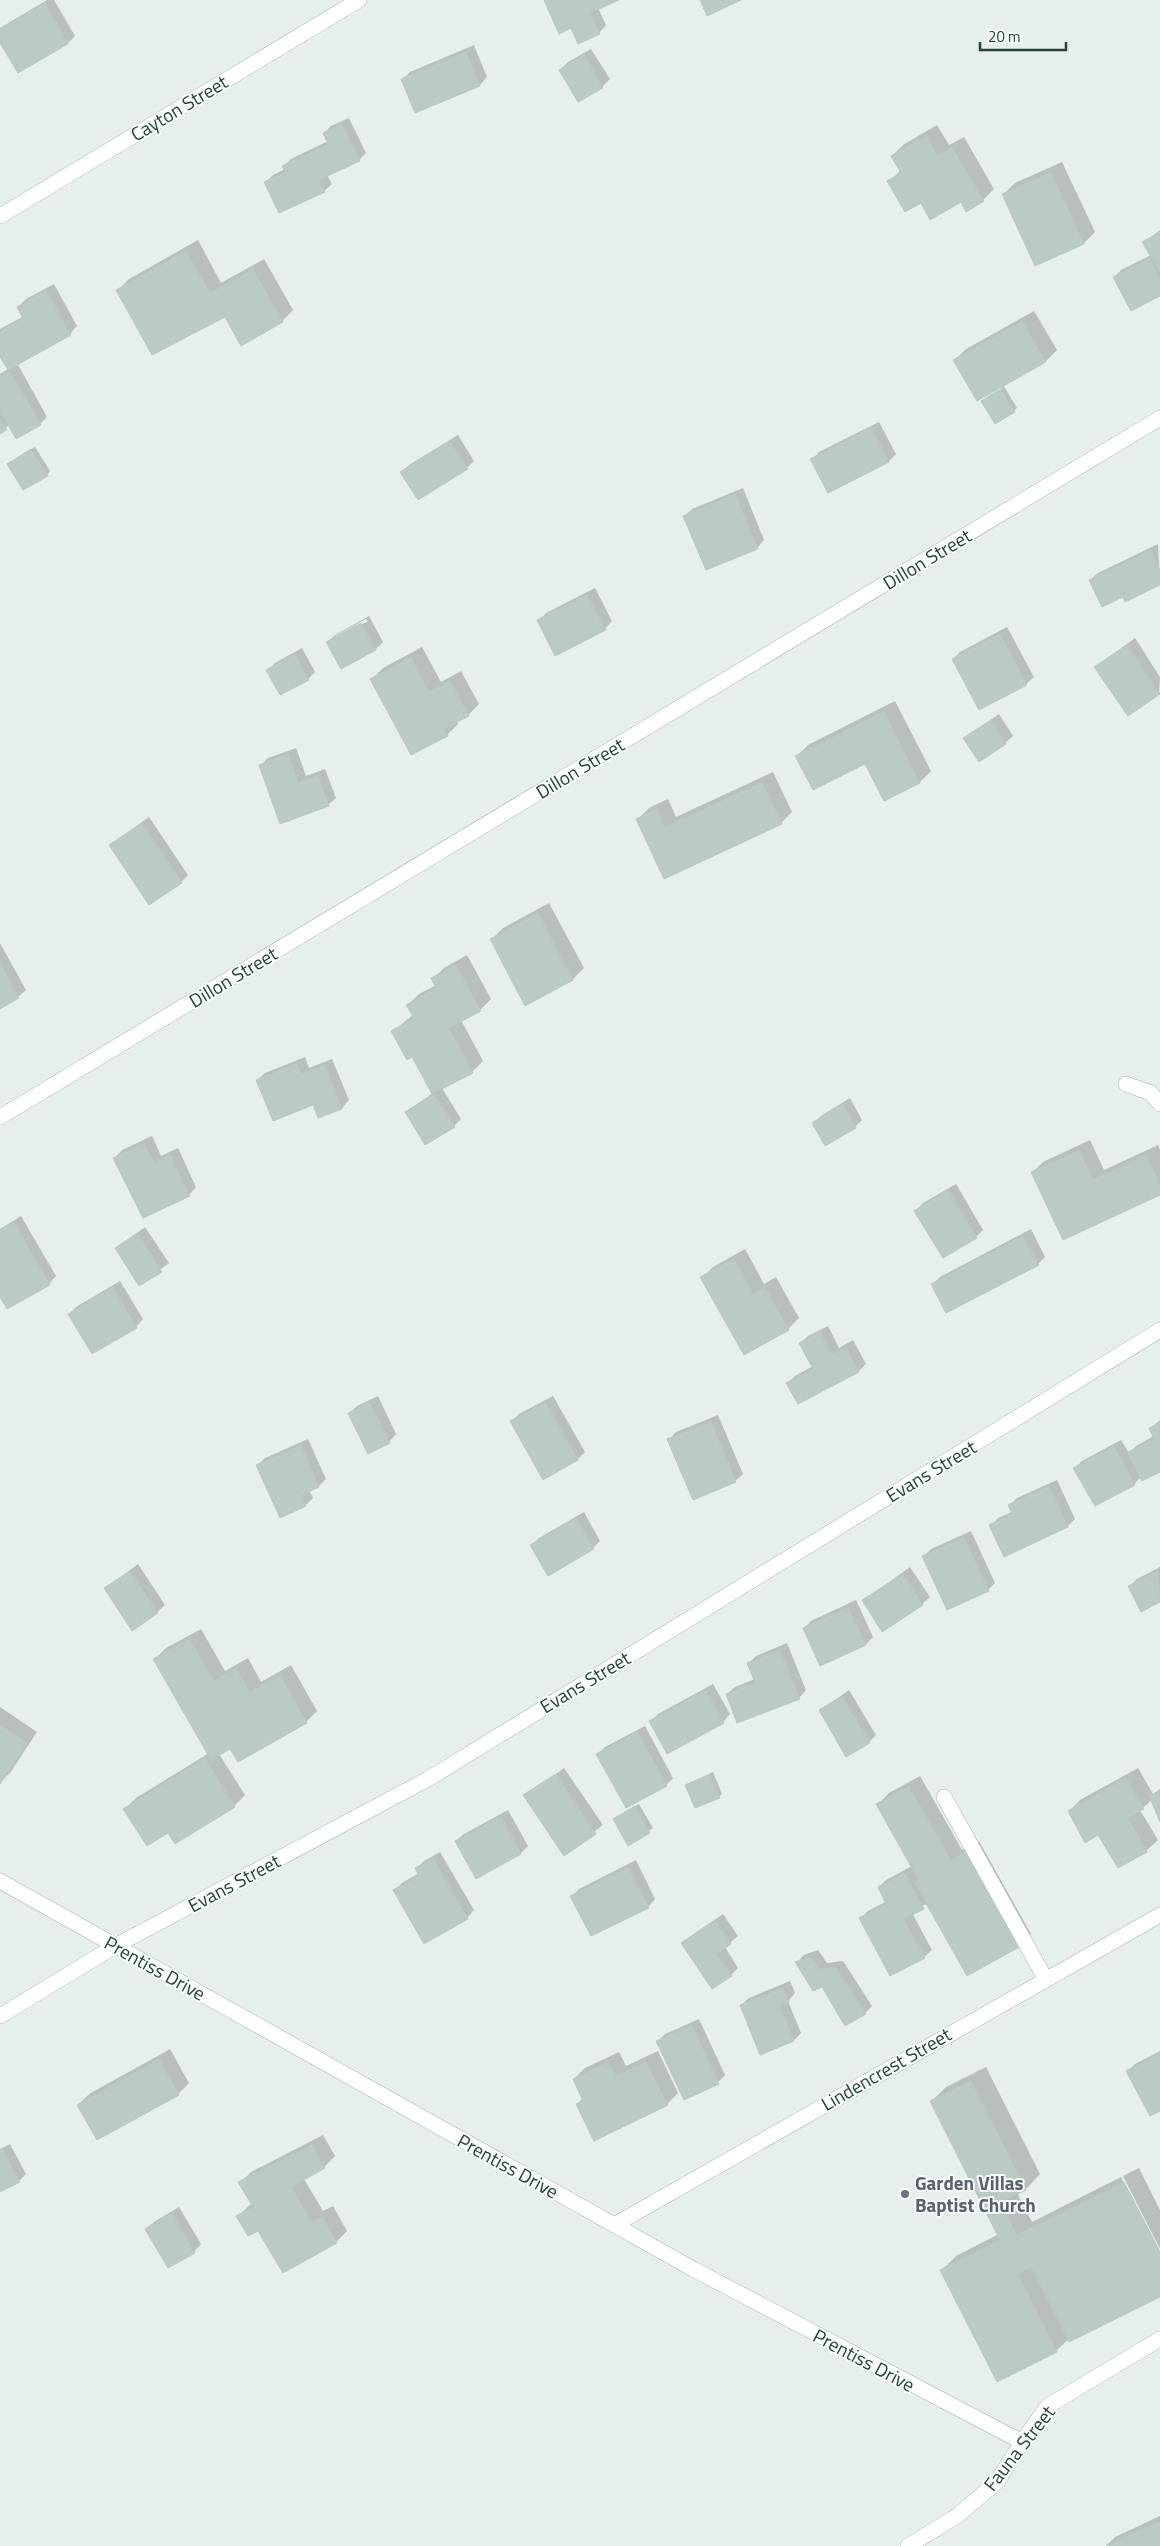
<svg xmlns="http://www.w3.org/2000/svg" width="1160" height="2546" font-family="'Titillium Web',sans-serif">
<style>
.shadow{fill:#0003;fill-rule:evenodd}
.building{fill:#bbcac4;stroke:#b8c9c2}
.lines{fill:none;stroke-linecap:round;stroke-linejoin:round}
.lane-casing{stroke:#a8b8b2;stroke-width:16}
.street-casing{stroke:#a8b8b2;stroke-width:16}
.lane{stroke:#fff;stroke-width:15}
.street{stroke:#fff;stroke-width:15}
.worship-dot{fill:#6b7280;stroke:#f7fbf9;stroke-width:2}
.labels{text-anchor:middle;stroke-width:4;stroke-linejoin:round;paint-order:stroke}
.street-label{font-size:19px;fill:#24423a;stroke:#f7fbf9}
.worship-label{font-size:19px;font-weight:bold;fill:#5b616d;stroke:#f7fbf9;text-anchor:start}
</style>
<rect width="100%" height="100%" fill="#e6efeb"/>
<path class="shadow" d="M 47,0 L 54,0 L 75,36 L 68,43 L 18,72 L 0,41 L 0,28 Z
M 545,0 L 616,0 L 598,8 L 606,25 L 599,33 L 572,27 Z
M 474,45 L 487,77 L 480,85 L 416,111 L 403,79 L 410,72 Z
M 591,49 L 610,79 L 602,87 L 578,100 L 560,70 L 568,62 Z
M 349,118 L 366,153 L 359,160 L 327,175 L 332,184 L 324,191 L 266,182 L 273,175 L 285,169 L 284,166 L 291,159 L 328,141 L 324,133 L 331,126 Z
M 937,125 L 949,145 L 964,137 L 994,189 L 983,200 L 921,201 L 889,182 L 901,170 L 892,156 L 903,145 Z
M 1062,162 L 1095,232 L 1084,243 L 1004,194 L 1015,183 Z
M 1160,230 L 1160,294 L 1114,278 L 1121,270 L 1151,255 L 1144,243 Z
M 198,240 L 221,283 L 264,259 L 293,310 L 282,321 L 225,315 L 118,290 L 129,279 Z
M 54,284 L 77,326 L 70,334 L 17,363 L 47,417 L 40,424 L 9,425 L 0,433 L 0,374 L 8,369 L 0,354 L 0,329 L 24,316 L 18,307 L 26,299 Z
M 1034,311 L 1057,350 L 1046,361 L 1003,385 L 1017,408 L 1014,411 L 982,401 L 1002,388 L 1000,386 L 955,360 L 966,349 Z
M 879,422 L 896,454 L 889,461 L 828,492 L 812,460 L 819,452 Z
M 458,435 L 474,461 L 467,468 L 402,472 L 409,465 Z
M 35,447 L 50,471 L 47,475 L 8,464 Z
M 743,488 L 764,540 L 757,548 L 685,516 L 692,509 Z
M 1158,544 L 1160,584 L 1123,595 L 1090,580 L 1098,573 Z
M 595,588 L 612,621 L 605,629 L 539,621 L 546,613 Z
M 369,616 L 383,642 L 376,649 L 342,668 L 328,642 L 335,635 ZM 366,619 L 368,621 L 335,639 L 335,636 Z
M 1007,627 L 1034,677 L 1026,684 L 953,659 L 960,652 Z
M 1135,638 L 1160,677 L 1159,693 L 1096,667 Z
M 422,647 L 441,682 L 461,671 L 479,704 L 468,715 L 457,721 L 458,724 L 447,735 L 372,679 L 383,668 Z
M 302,648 L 315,672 L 308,679 L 268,670 L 275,663 Z
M 895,701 L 931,771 L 920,782 L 884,799 L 865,763 L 797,756 L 808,745 Z
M 999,714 L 1013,736 L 1005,743 L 965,738 Z
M 296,748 L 306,776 L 325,769 L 336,798 L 328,805 L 261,765 L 268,758 Z
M 773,772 L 792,812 L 781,823 L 665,877 L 638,819 L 649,808 L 668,799 L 676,817 Z
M 149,817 L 188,875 L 181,882 L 111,845 Z
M 549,903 L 584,968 L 573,979 L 526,1004 L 492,939 L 503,928 Z
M 0,943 L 26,990 L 18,997 L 0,1007 Z
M 467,955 L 491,999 L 480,1010 L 461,1020 L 483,1061 L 472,1072 L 442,1088 L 461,1119 L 454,1126 L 406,1112 L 433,1093 L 412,1056 L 393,1031 L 413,1015 L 408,1005 L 419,994 L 436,985 L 433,979 L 444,968 Z
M 305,1057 L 309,1068 L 332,1059 L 349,1100 L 342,1108 L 319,1117 L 314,1103 L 257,1080 L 265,1073 Z
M 850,1098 L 862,1120 L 855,1127 L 813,1123 L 821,1116 Z
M 152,1136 L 161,1156 L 178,1148 L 196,1187 L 189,1195 L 115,1158 L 122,1150 Z
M 1090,1140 L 1104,1170 L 1158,1145 L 1160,1150 L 1160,1193 L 1032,1173 L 1043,1162 Z
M 956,1184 L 983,1230 L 976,1237 L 916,1211 L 923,1203 Z
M 21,1216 L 56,1276 L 49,1284 L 0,1295 L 0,1229 Z
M 145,1227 L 169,1263 L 140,1284 L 116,1248 Z
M 1031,1229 L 1045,1257 L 1038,1264 L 933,1284 L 940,1277 Z
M 745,1249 L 764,1284 L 776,1277 L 799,1318 L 788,1329 L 702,1278 L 713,1267 Z
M 120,1281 L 143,1319 L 136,1327 L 69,1314 L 76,1307 Z
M 828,1326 L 839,1348 L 853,1340 L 866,1364 L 859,1371 L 798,1402 L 788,1383 L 795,1376 L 813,1366 L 801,1343 L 808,1336 Z
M 378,1396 L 396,1434 L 389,1442 L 350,1413 L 357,1406 Z
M 553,1396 L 585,1452 L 578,1459 L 512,1421 L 519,1414 Z
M 718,1415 L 743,1474 L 735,1481 L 669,1440 L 676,1432 Z
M 1160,1420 L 1160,1470 L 1141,1477 L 1134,1484 L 1095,1505 L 1075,1468 L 1082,1461 L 1121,1440 L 1129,1453 L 1136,1446 L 1154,1436 L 1150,1429 Z
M 308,1439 L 326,1479 L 319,1486 L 309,1490 L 313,1498 L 306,1505 L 258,1465 L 265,1458 Z
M 1057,1480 L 1075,1519 L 1068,1526 L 1004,1555 L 991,1526 L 998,1518 L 1012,1512 L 1009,1506 L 1017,1498 Z
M 584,1512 L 600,1541 L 593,1548 L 532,1545 L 539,1538 Z
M 971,1531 L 995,1583 L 988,1590 L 923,1557 L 931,1549 Z
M 138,1564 L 165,1605 L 157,1612 L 106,1588 Z
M 910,1567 L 930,1597 L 922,1604 L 863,1601 Z
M 1160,1567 L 1160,1601 L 1142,1610 L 1130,1586 L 1137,1579 Z
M 856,1600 L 873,1637 L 866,1644 L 821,1665 L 804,1628 L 811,1621 Z
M 201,1629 L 225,1671 L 248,1658 L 261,1682 L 291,1665 L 317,1711 L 306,1722 L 238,1761 L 231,1747 L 219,1754 L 245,1795 L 234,1806 L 168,1831 L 125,1809 L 136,1798 L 209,1753 L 155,1659 L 166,1648 Z
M 787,1643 L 806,1690 L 799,1698 L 727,1694 L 735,1687 L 755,1679 L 749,1663 L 756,1656 Z
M 713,1684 L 730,1714 L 723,1722 L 651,1722 L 658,1714 Z
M 849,1690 L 876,1735 L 869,1742 L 820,1711 Z
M 0,1707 L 37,1732 L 10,1773 L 0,1782 Z
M 645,1726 L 673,1778 L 666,1785 L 598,1754 L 605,1747 Z
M 564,1768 L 603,1825 L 564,1854 L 525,1796 Z
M 1138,1768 L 1153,1794 L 1160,1789 L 1160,1819 L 1152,1800 L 1140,1810 L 1158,1840 L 1146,1851 L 1118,1867 L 1099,1833 L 1069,1811 L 1080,1800 Z
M 713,1772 L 722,1794 L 719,1797 L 686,1785 Z
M 920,1776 L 962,1850 L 979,1841 L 1031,1934 L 1020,1945 L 927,1903 L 912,1913 L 932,1950 L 924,1957 L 891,1975 L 861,1918 L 868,1911 L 887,1901 L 879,1887 L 886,1880 L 912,1866 L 878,1804 L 889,1793 Z
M 639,1804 L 653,1828 L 628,1844 L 614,1819 Z
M 508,1810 L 528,1846 L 521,1853 L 456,1841 L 464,1834 Z
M 440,1852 L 474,1910 L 467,1918 L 394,1891 L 402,1883 L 419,1873 L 416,1869 L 424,1861 Z
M 636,1860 L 655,1899 L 648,1907 L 572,1896 L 579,1889 Z
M 723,1914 L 738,1936 L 725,1947 L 738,1968 L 731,1975 L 682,1943 Z
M 818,1950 L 827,1963 L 843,1961 L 872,2006 L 865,2013 L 845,2024 L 822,1985 L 797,1962 L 804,1955 Z
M 790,1981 L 795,1993 L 788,2001 L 801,2033 L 794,2040 L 741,2005 L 749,1998 Z
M 699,2019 L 725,2075 L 718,2082 L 658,2041 L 665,2034 Z
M 170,2049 L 189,2083 L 178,2094 L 78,2105 L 89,2094 Z
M 658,2051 L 678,2093 L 667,2104 L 577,2104 L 583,2098 L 574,2079 L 585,2068 L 619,2052 L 626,2066 Z
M 1160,2051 L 1160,2109 L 1128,2071 L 1135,2064 Z
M 986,2067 L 1040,2174 L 1026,2189 L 1017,2193 L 1032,2222 L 1121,2177 L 1160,2255 L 1160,2296 L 1069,2339 L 1056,2351 L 942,2270 L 956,2256 L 999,2234 L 932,2101 L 946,2087 Z
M 323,2135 L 335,2156 L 324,2167 L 304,2179 L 323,2211 L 333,2206 L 347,2231 L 336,2242 L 283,2272 L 259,2229 L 238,2216 L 252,2203 L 240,2183 L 251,2172 Z
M 10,2144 L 26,2174 L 19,2181 L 0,2191 L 0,2149 Z
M 1139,2168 L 1160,2210 L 1160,2249 L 1123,2176 Z
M 179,2207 L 201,2244 L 194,2252 L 146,2229 L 154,2222 Z
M 1160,2516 L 1160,2546 L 1106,2546 L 1115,2537 Z"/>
<path class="building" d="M 544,0 L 619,0 L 590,13 L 600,34 L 578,44 L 571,28 L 559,34 Z
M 700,0 L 741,0 L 707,16 Z
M 45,3 L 68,44 L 18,73 L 0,43 L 0,29 Z
M 466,52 L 480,86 L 415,113 L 401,79 Z
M 584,55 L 603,88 L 578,102 L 559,70 Z
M 342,124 L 360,161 L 319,180 L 325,192 L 279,213 L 264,182 L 285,172 L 282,166 L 328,144 L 323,133 Z
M 926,135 L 937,156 L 952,147 L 984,201 L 966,212 L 961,202 L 930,220 L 921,203 L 905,212 L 887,181 L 901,173 L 891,156 Z
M 1051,172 L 1084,244 L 1035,266 L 1002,194 Z
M 1160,232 L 1160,272 L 1142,242 Z
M 186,251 L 210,293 L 253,269 L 283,322 L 241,346 L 225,317 L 152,355 L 116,290 Z
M 1149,258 L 1160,279 L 1160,296 L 1131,311 L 1113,277 Z
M 46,290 L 71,335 L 8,370 L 0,357 L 0,331 L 23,318 L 17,307 Z
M 1022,321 L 1046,362 L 977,401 L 953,360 Z
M 10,371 L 41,425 L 16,439 L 0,411 L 0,376 Z
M 1001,389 L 1015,412 L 995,424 L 981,401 Z
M 0,419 L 7,430 L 0,434 Z
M 871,428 L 889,462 L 828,493 L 810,459 Z
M 450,441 L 468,469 L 418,500 L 400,472 Z
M 31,449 L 48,476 L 23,490 L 7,464 Z
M 735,494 L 758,549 L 706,570 L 683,516 Z
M 1151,550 L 1160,570 L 1160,585 L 1125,602 L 1123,597 L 1102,607 L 1089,580 Z
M 587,595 L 606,630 L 555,656 L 537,620 Z
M 361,623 L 376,650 L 341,669 L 326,642 Z
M 1000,634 L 1027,685 L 979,710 L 952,659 Z
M 1127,645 L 1160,694 L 1128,716 L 1094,667 Z
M 295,654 L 309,680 L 280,695 L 266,670 Z
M 411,657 L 429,692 L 450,681 L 469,716 L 444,729 L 448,736 L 411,755 L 370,679 Z
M 884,711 L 920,783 L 884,801 L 865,764 L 813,790 L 795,756 Z
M 991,720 L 1006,744 L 979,762 L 963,738 Z
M 288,754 L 298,782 L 318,776 L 329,806 L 280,824 L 259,765 Z
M 762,782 L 782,824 L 664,879 L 636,819 L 657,809 L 665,827 Z
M 142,823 L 182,883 L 149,905 L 109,845 Z
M 538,913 L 573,980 L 525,1006 L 490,939 Z
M 0,963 L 19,998 L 0,1009 Z
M 456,965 L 481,1011 L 449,1028 L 473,1073 L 432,1094 L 412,1057 L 407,1060 L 391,1031 L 414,1018 L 406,1005 L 436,988 L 431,978 Z
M 297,1063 L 301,1074 L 325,1065 L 342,1109 L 318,1118 L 313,1105 L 273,1121 L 256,1080 Z
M 434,1094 L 455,1127 L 425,1145 L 405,1112 Z
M 843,1104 L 856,1128 L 825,1146 L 812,1123 Z
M 144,1143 L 154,1162 L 170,1155 L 190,1196 L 143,1218 L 113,1158 Z
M 1079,1150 L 1093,1180 L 1146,1155 L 1160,1184 L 1160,1195 L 1063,1240 L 1031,1172 Z
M 948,1190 L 977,1238 L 943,1258 L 914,1211 Z
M 14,1222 L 50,1285 L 7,1309 L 0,1297 L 0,1230 Z
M 138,1233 L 162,1272 L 139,1286 L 115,1248 Z
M 1023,1236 L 1039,1265 L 946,1313 L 931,1284 Z
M 734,1259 L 753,1294 L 765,1287 L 789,1330 L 744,1355 L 700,1277 Z
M 113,1287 L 137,1328 L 92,1354 L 68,1314 Z
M 820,1332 L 832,1354 L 846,1347 L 859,1372 L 798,1404 L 786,1383 L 813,1369 L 799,1343 Z
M 370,1402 L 390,1443 L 368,1454 L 348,1413 Z
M 546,1402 L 578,1460 L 543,1480 L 510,1421 Z
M 711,1422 L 736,1482 L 693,1500 L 667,1439 Z
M 1160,1423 L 1160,1472 L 1142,1481 L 1127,1453 L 1154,1439 L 1149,1428 Z
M 301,1445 L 319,1487 L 301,1495 L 306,1506 L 280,1518 L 256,1465 Z
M 1114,1446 L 1135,1485 L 1095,1506 L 1073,1468 Z
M 1049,1486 L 1068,1527 L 1004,1557 L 989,1525 L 1012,1514 L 1008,1505 Z
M 576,1518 L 594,1549 L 548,1576 L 530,1545 Z
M 964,1537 L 989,1591 L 947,1610 L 922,1556 Z
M 130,1571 L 158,1613 L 132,1631 L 104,1588 Z
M 1158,1571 L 1160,1602 L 1141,1612 L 1128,1586 Z
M 903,1574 L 923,1605 L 882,1632 L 862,1600 Z
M 848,1607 L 866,1645 L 820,1666 L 803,1628 Z
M 190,1639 L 214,1681 L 236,1668 L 250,1692 L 280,1675 L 307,1723 L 238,1762 L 230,1749 L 211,1760 L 153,1659 Z
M 780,1650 L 800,1699 L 737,1723 L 726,1694 L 755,1683 L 747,1663 Z
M 706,1690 L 724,1723 L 667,1754 L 649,1721 Z
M 842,1696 L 870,1743 L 846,1757 L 819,1710 Z
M 0,1725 L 27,1743 L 0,1784 Z
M 637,1732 L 667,1786 L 626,1808 L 596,1754 Z
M 205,1758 L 235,1807 L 175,1844 L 168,1833 L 147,1846 L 123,1809 Z
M 556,1774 L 596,1834 L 564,1856 L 523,1795 Z
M 709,1775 L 720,1798 L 695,1808 L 685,1785 Z
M 1126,1778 L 1144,1809 L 1128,1818 L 1147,1852 L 1118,1868 L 1098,1835 L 1085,1843 L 1068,1811 Z
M 909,1786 L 951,1860 L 967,1851 L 1021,1946 L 967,1976 L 914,1882 L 918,1879 L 876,1804 Z
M 1160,1792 L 1160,1822 L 1149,1796 Z
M 635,1806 L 650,1833 L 628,1846 L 613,1819 Z
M 501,1816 L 521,1854 L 476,1879 L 455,1841 Z
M 433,1858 L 468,1919 L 424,1944 L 393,1890 L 419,1876 L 415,1868 Z
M 628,1867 L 649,1908 L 591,1936 L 570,1896 Z
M 905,1873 L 924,1909 L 904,1919 L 925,1958 L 890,1976 L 859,1918 L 886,1904 L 878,1887 Z
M 715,1920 L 731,1944 L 717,1954 L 732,1976 L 712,1989 L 681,1943 Z
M 811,1957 L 820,1969 L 836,1967 L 866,2014 L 845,2026 L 822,1987 L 813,1991 L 795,1962 Z
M 783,1988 L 789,2002 L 780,2006 L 794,2041 L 760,2055 L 740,2005 Z
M 692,2025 L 719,2084 L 684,2100 L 656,2041 Z
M 1160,2053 L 1160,2111 L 1150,2116 L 1126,2071 Z
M 159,2059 L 179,2095 L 97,2140 L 77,2105 Z
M 608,2062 L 615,2076 L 646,2062 L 668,2105 L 594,2141 L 576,2104 L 583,2101 L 573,2079 Z
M 971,2081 L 1026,2190 L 1000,2202 L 1017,2235 L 1124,2182 L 1160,2252 L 1160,2297 L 1069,2342 L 1031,2267 L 1018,2274 L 1057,2352 L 997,2382 L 940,2270 L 1000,2240 L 930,2101 Z
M 312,2145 L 325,2168 L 292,2187 L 311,2222 L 322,2216 L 337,2243 L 283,2273 L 258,2231 L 248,2236 L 236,2216 L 253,2207 L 238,2182 Z
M 3,2150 L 20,2182 L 0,2192 L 0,2151 Z
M 172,2213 L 195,2253 L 168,2268 L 145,2229 Z
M 1160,2521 L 1160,2546 L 1106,2546 Z"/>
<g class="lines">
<g class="lane-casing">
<path id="lane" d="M 1126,1084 L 1151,1093 L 1160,1104
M 944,1797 L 1045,1978"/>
</g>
<g class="street-casing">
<path id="street" d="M 0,216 L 359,0
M 0,1117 L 1160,418
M 0,1881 L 693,2269 L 1022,2442
M 0,2016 L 115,1946 L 428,1779 L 1160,1330
M 614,2225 L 1160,1915
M 908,2546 L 957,2516 L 997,2482 L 1022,2442 L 1048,2406 L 1160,2339"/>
</g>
<use href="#lane" class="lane"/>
<use href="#street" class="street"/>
</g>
<circle class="worship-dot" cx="905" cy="2194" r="5"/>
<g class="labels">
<g class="street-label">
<text transform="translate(179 108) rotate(-31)" y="7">Cayton Street</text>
<text transform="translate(927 559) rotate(-31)" y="7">Dillon Street</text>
<text transform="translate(580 768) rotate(-31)" y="7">Dillon Street</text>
<text transform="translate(233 977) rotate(-31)" y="7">Dillon Street</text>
<text transform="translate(931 1471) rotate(-31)" y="7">Evans Street</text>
<text transform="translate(585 1682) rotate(-31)" y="7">Evans Street</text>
<text transform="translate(234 1883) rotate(-28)" y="7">Evans Street</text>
<text transform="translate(155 1968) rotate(29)" y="7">Prentiss Drive</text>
<text transform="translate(886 2069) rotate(-30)" y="7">Lindencrest Street</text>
<text transform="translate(508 2166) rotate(29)" y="7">Prentiss Drive</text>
<text transform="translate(864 2360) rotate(28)" y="7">Prentiss Drive</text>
<text transform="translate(1019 2448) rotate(-52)" y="7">Fauna Street</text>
</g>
<g class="worship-label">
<text x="915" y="2190">Garden Villas<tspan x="915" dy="22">Baptist Church</tspan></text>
</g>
</g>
<path d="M980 42v8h86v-8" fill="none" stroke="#24423a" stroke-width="2.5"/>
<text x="988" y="42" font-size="15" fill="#24423a" stroke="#f7fbf9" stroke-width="4" paint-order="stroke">20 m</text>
</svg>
